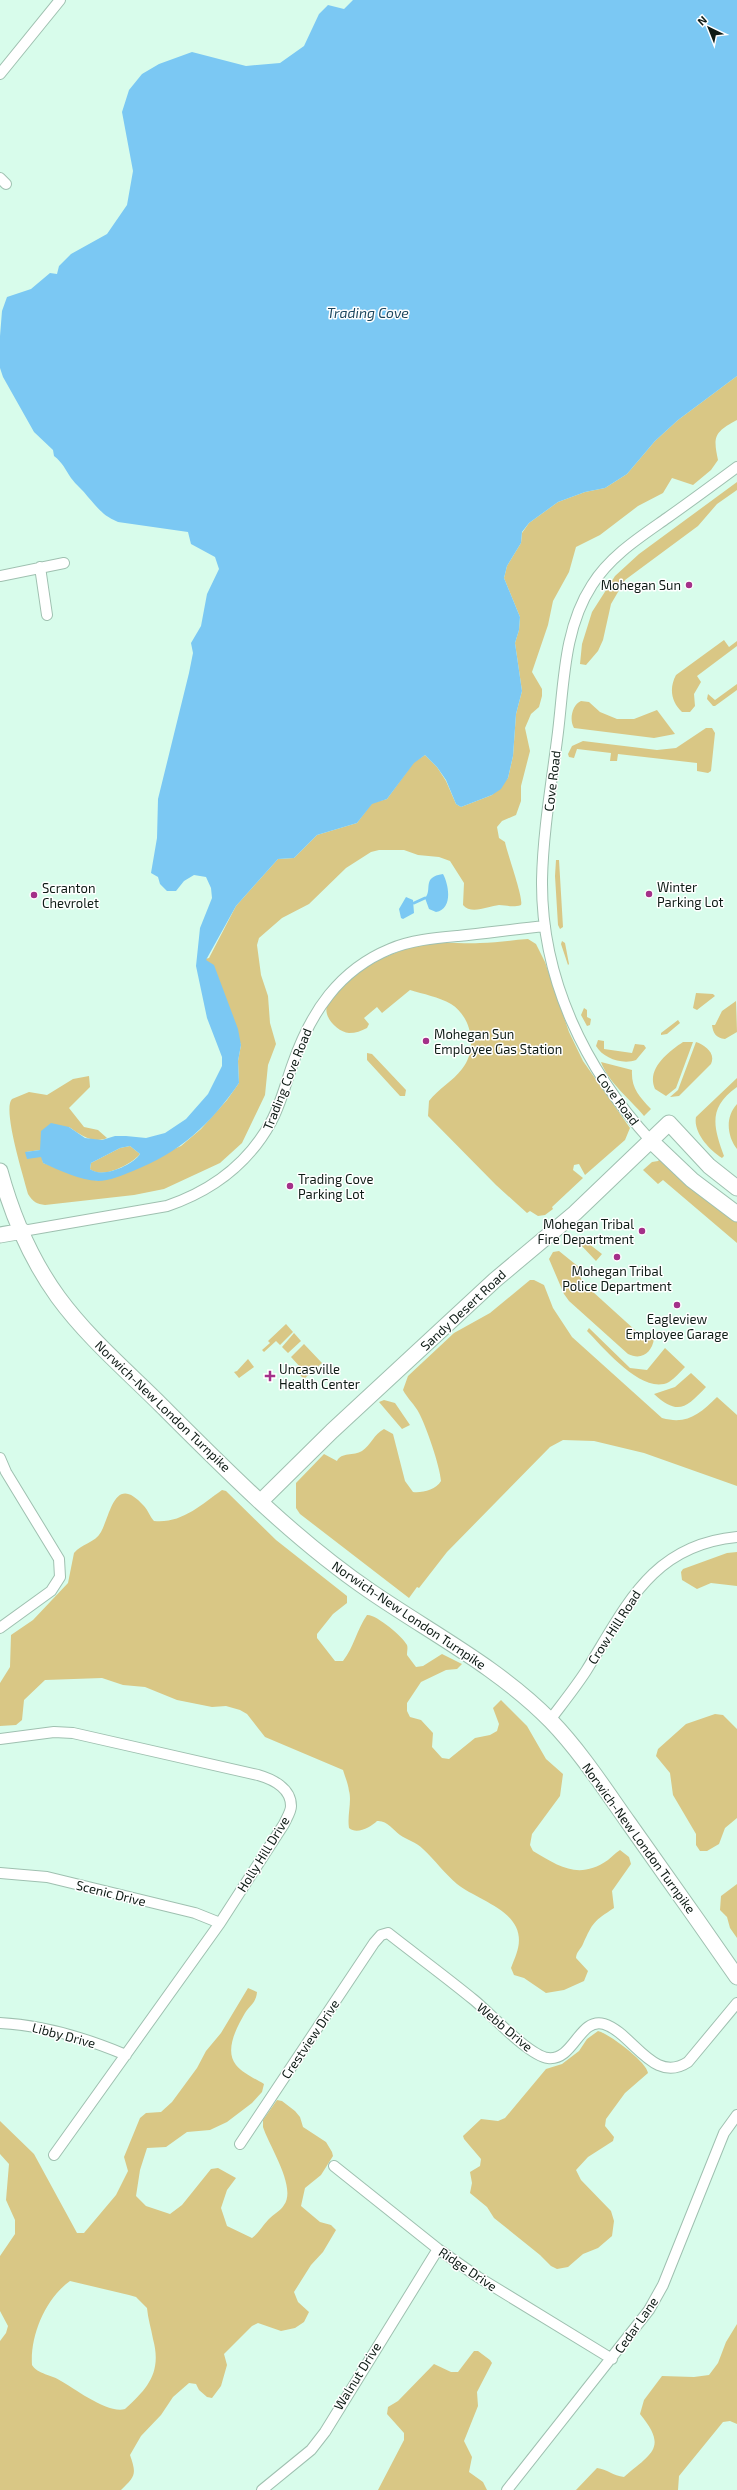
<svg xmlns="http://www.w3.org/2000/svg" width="737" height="2490" font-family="'Exo 2',sans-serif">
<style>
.green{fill:#d9c785;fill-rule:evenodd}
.water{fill:#7bc8f3;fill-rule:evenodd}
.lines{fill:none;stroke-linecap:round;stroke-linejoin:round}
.stream{stroke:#7bc8f3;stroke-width:3}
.minor-casing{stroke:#9fc0b0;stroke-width:12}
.secondary-casing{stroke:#9fc0b0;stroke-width:17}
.minor{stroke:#fff;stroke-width:10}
.secondary{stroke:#fff;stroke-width:15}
.poi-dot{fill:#a43089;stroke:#fff;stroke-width:1.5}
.labels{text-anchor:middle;stroke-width:3;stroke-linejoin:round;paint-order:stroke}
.poi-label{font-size:13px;fill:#0e1b15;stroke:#fff;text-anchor:start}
.street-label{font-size:13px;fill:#0e1b15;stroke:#fff}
.water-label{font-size:14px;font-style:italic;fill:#1d485f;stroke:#fff}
</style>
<rect width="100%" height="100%" fill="#d8fceb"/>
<path class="green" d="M 737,376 L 737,420 C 714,432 713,437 718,460 L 711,470 L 693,485 L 672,478 L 663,493 L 638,506 L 600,535 L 576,547 L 569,572 L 553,601 L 548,625 L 533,669 L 532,672 L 542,689 L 542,696 L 539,707 L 531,714 L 525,728 L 530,751 L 521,786 L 521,801 L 516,815 L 502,821 L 497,827 L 499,838 L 505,842 C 507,853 524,899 521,905 C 512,908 507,905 499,905 C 489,906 471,915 463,905 L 464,883 L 450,861 L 439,857 L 418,855 L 404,850 L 379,850 L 371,852 L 346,868 L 309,904 L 282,918 L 259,938 L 257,945 L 261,975 L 268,996 L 270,1023 L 276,1044 L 268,1065 L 265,1095 L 242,1143 L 220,1163 L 164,1189 L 134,1195 L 45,1205 C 37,1204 33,1202 28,1194 C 24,1178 2,1109 12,1099 L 29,1092 L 47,1095 L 73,1079 L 89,1076 L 90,1087 L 69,1108 L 84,1127 L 98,1130 L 107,1138 C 92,1144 81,1135 69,1127 L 40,1150 L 26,1152 L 42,1157 L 43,1163 L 98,1181 L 181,1146 L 201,1129 L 227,1100 L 239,1083 L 238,1061 L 241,1045 L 205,959 L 209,958 L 236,906 L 278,859 L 294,858 L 317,835 L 357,823 L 372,803 L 387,799 L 414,762 L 425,755 L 437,767 L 446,781 L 456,804 L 461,807 L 492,795 L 508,778 L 513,756 L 516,714 L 522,691 L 515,643 L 519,630 L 520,617 L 504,578 L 507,566 L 521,543 L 522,533 L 529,523 L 558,502 L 585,492 L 605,488 L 627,474 L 655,441 L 678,420 Z
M 737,482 L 737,490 L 717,504 L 698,526 L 625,580 L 611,604 L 603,640 L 598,651 L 586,665 L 580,664 L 582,644 L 592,612 L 615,576 L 639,554 Z
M 724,640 L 729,647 L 737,641 L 737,646 L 697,676 L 701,682 L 694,694 L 695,706 L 690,712 L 682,712 C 671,702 669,688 676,675 Z
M 737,684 L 737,690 L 715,706 L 713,706 L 707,699 L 708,694 L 715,700 Z
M 581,701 L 589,702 L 600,712 L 617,719 L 634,719 L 657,710 L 675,734 L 654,738 L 574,728 C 569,720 572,705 581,701 Z
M 706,728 L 712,728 L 715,733 L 711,771 L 708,773 L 697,771 L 697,763 L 618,754 L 617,761 L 610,761 L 611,753 L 577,749 L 574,758 L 569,757 L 568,754 L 572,746 L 583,741 L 657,750 L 676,748 Z
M 556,860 L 559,860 L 563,927 L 560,929 L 558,925 L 555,876 Z
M 528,939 L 536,944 L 545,962 L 569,1032 L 583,1061 L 630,1128 L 625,1140 L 585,1175 L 579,1164 L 574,1165 L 573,1170 L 583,1178 L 552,1207 L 553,1209 L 545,1215 L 538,1216 L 530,1211 L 527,1213 L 496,1185 L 428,1116 L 429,1101 C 438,1089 453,1081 462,1069 C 478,1050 472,1017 451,1004 C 439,997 423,994 410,990 L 382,1013 L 377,1007 L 364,1018 L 369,1024 L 367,1028 C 361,1031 356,1033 349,1033 C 338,1032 323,1018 327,1005 C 331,995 343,985 351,978 C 375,960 404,946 434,943 C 450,942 465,944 480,943 C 496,943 512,940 528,939 Z
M 562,941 L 565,943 L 569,964 L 568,965 L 561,944 Z
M 696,993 L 713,994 L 715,996 L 697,1010 L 693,1008 Z
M 736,1001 L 737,1032 L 725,1039 C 716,1038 713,1033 712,1025 L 715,1025 L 722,1011 Z
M 584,1008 L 587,1010 L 587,1017 L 591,1019 L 590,1025 L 587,1026 L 581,1015 Z
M 678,1020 L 680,1023 L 667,1034 L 661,1035 L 661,1033 Z
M 598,1040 L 604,1041 L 604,1049 L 632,1053 L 635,1044 L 644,1045 L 646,1048 L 636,1060 C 622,1065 603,1058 596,1046 Z
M 683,1042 L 693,1042 L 676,1088 L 666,1096 L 655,1089 C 646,1069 668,1052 683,1042 Z
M 696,1042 C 705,1045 716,1053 711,1064 L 679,1096 L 670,1097 L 678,1090 Z
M 367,1053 L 372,1054 L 406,1090 L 405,1096 L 400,1096 L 367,1060 Z
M 601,1062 L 632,1070 C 631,1088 639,1096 651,1109 L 644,1116 C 630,1099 608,1082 601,1062 Z
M 737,1078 L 737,1087 C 707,1108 714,1128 724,1156 L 722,1158 C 709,1150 693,1132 696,1117 Z
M 737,1104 L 737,1149 C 727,1136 725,1117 737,1104 Z
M 130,1146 L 140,1154 C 132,1164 102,1180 90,1169 L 91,1163 L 120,1148 Z
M 660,1159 L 704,1199 L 737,1222 L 737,1243 L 663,1180 L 658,1184 L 643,1170 L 652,1162 L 658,1161 Z
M 580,1237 L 602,1254 L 596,1261 L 580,1244 Z
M 559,1251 L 585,1272 L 581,1278 L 582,1282 L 646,1340 L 651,1336 L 654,1339 C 652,1352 642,1361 628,1354 L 569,1301 L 564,1294 L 549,1259 L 553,1252 Z
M 530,1280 L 534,1280 L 544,1285 L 553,1308 L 572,1337 L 662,1418 C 687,1425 700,1414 717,1397 L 737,1415 L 737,1486 L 644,1453 L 594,1441 L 563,1440 L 550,1447 L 447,1552 L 419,1588 L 417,1587 L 409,1598 L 300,1514 L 296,1508 L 296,1483 L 324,1454 L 337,1461 C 341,1452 354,1456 362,1451 C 371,1445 374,1434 384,1429 L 393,1434 L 405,1481 L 413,1492 C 422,1493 436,1490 441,1481 C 440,1466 426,1426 419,1413 C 415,1405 407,1398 403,1390 L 408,1376 L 454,1333 L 490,1313 Z
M 286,1324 L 293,1332 L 280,1345 L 276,1341 L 264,1352 L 262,1350 L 270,1343 L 268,1341 Z
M 589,1328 L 630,1368 L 647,1370 L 665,1348 L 685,1367 C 680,1372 675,1378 669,1382 C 643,1396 604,1348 587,1331 Z
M 294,1333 L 301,1341 L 288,1353 L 282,1347 Z
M 304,1344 L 322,1363 L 304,1379 L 297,1372 L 301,1368 L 291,1357 Z
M 248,1359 L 254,1367 L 239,1378 L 234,1372 L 237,1371 Z
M 691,1373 L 706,1387 C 686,1408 678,1416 654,1394 L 675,1387 Z
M 384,1400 L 395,1403 L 410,1425 L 402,1429 L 379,1402 Z
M 222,1490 L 226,1491 L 276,1540 L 347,1596 L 347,1603 L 333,1614 L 317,1634 L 317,1638 L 335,1661 L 343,1661 C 354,1647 357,1629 367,1615 C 376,1614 403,1637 407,1645 C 408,1648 407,1651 407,1655 L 416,1667 L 423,1666 L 442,1654 L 462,1664 L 457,1669 L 446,1670 L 421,1682 L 407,1703 L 407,1711 L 410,1717 L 421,1720 L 433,1733 L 432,1747 L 442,1758 L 449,1759 L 475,1738 L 490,1735 L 497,1731 L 499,1724 L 493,1708 L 501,1700 L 527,1726 L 546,1759 L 563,1774 L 560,1796 L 532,1834 L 530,1845 L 533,1851 C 560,1867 579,1880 608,1860 C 612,1857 615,1853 620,1850 L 629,1857 L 631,1864 L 612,1891 L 614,1908 C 594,1921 593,1922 583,1944 C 581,1949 576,1952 576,1958 L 588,1971 L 584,1981 L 564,1990 L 546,1993 L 524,1978 L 514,1975 L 511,1968 C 516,1955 523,1942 516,1927 C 507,1907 473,1897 457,1884 C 445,1874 435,1860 423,1849 C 416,1842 407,1840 400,1835 C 393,1830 387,1820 377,1821 C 371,1827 357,1835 349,1828 C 347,1816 352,1801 349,1791 C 348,1783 345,1777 343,1770 L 265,1737 L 247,1714 L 240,1710 L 226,1706 L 212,1707 L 177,1700 L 145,1687 L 123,1685 L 102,1678 L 45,1680 L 24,1700 L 22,1720 L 16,1725 L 0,1726 L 0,1683 L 10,1667 L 11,1635 L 33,1620 L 68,1583 L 74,1553 C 81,1544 95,1543 101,1532 C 111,1513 115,1473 144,1506 C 148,1510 150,1517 154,1521 C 181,1524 201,1505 222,1490 Z
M 737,1552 L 737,1586 L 711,1583 L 697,1589 L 682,1580 L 681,1572 L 683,1569 L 727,1553 Z
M 715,1714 L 723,1715 L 737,1729 L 737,1818 L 725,1828 L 719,1844 L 707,1851 L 700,1851 L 696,1845 L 696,1834 L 673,1795 L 670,1773 L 656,1756 L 658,1749 L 686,1724 Z
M 737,1884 L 737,1938 L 730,1928 L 727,1917 L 720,1910 L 721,1896 Z
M 248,1988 L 257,1992 C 256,2003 250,2005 245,2013 C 237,2027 224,2050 236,2065 C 242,2073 256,2079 264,2084 L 262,2092 L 252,2103 L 227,2122 L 210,2130 L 187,2132 L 166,2147 L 147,2148 L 140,2170 L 136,2196 L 146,2206 L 170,2214 L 182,2205 L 211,2169 L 218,2168 L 236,2178 L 227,2190 L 221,2208 L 227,2226 L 252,2238 C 259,2233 262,2226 268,2220 C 273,2214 281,2211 284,2205 C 297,2187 269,2146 263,2127 L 263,2120 L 277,2100 L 282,2101 L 295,2111 L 300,2117 L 303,2127 L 326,2142 L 332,2152 L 333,2156 L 321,2175 L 305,2188 L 301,2206 L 320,2222 L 331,2225 L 336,2230 L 323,2252 L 311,2265 L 294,2292 L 298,2302 L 309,2312 L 304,2322 L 295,2328 L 281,2331 L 258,2323 L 252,2326 L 224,2354 L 227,2365 L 221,2386 L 212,2398 L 207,2397 L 199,2390 L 196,2384 L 189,2383 L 173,2397 L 161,2415 L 141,2436 L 130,2455 C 137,2475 135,2476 121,2490 L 0,2490 L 0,2341 L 6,2333 L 8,2326 L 0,2311 L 0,2256 L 15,2234 L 15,2220 L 6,2200 L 9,2164 L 0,2154 L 0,2121 L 34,2154 L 77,2233 L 84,2233 L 116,2195 L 128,2171 L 124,2157 L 140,2118 L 146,2113 L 161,2112 L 172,2102 L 197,2068 L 206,2051 L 221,2033 ZM 70,2281 L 129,2295 L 136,2297 L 147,2308 C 148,2319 151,2328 153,2339 C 162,2372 148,2388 125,2409 C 108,2414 75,2389 61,2381 C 53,2375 37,2374 32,2365 C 30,2336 45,2299 70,2281 Z
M 598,2031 C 608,2033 647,2062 648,2073 L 625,2093 L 606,2119 L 605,2126 L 614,2137 L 613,2141 L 588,2157 L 576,2170 L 581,2180 L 611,2211 L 614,2221 L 612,2236 L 598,2248 L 583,2254 L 568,2267 L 557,2269 L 551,2266 L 540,2255 L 494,2218 L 487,2207 L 470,2193 L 472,2183 L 470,2172 L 480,2166 L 481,2159 L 464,2139 L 463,2136 L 481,2119 L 498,2121 L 505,2118 L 546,2069 L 562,2064 L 579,2051 L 587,2039 Z
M 737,2324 L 737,2424 L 730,2421 L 723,2422 L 679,2476 L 678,2490 L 576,2490 L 597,2468 C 607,2469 613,2476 624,2477 C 652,2453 668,2448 640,2414 L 644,2400 L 662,2376 L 694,2377 L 709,2375 L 718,2363 L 726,2342 Z
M 474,2351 L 478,2351 L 490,2360 L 492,2363 L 477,2392 L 478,2406 L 464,2441 L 472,2457 L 469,2472 L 483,2482 L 487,2490 L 378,2490 L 404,2440 L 404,2433 L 387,2414 L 388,2407 L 398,2401 L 434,2364 L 451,2372 L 458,2372 Z"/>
<path class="water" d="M 353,0 L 737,0 L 737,376 L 678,420 L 655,441 L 627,474 L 605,488 L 585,492 L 558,502 L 529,523 L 522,532 L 521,543 L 507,566 L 504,578 L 520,617 L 519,630 L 515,643 L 522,691 L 516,714 L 513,756 L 508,778 L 501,789 L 492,795 L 461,807 L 456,804 L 446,780 L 437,767 L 425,755 L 414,763 L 387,799 L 372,804 L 357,823 L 317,835 L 294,858 L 278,859 L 236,906 L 206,960 L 214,965 L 238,1029 L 241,1045 L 238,1061 L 239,1083 C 210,1125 180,1152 133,1171 C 123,1175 109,1181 98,1181 C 79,1180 59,1170 43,1163 L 41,1157 L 27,1159 L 25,1152 L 40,1150 L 41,1131 L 51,1123 L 69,1127 L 85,1138 L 102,1140 L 115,1136 L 126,1136 L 146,1138 L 165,1133 L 186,1119 L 208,1094 L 222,1066 L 222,1057 L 207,1018 L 196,966 L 200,928 L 212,898 L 211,888 L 206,877 L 194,875 L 184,881 L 176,891 L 167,891 L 160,884 L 158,877 L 151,873 L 157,838 L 158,799 L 189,673 L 193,653 L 191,643 L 201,626 L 207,594 L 219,569 L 215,557 L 191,544 L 188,532 L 118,522 C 102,515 99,509 88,497 C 83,490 76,485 71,478 C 65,469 63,463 54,456 L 53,450 L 34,432 L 3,377 L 0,368 L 0,336 L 2,311 L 7,297 L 31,289 L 50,273 L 57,274 L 59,266 L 71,254 L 107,234 L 127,205 L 133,171 L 122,112 L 129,90 L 142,74 L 159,64 L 192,52 L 246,66 L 280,63 L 304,46 L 319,14 L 328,5 L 344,9 ZM 130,1146 L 140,1154 C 133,1165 102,1179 90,1169 L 91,1163 L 120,1148 Z
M 443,874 C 449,885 453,909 436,912 L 429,909 L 425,898 C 433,890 421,877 443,874 Z
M 406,897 L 413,900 L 414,913 L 403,919 L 401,918 L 399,909 Z"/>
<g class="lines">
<path class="stream" d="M 414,903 L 425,898"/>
<g class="minor-casing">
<path id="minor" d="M 0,74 L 60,0
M 0,178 L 6,184
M 40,567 L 47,615
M 0,576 L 64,563
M 651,1141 C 585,1069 541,979 542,880 C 543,831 552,781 558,732 C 564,682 564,628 592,585 C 610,556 640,537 667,518 C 691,501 714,484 737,467
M 23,1231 L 167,1206 C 211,1191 248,1164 271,1122 C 281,1104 286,1082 293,1063 C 311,1012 339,970 390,949 C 411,940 435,938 458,936 C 487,933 516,929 545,926
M 0,1458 L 6,1472 L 59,1559 L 60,1577 L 51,1591 L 0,1628
M 550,1720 C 562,1704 575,1688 586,1671 C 626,1607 651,1545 737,1537
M 0,1739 L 54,1732 L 73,1733 L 258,1775 C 272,1779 291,1788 291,1806 C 291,1812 286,1819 284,1824 L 220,1923 L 54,2155
M 0,1873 L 47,1877 L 195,1913 L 220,1923
M 0,2023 C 42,2025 88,2039 126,2055
M 240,2144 L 374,1943 L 381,1935 L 388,1933 C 416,1955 446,1977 474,2000 C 490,2013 529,2056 548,2058 C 574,2061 579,2017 604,2024 C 633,2033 653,2085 688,2062 L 737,2003
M 334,2166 L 438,2249 L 478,2277 L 612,2359
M 262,2490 L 311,2450 L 325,2432 L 438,2249
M 507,2490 L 649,2310 L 663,2285 L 724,2133 L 737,2115"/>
</g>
<g class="secondary-casing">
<path id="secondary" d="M 651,1141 L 692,1180 L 737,1214
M 0,1171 C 12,1215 32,1261 58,1297 C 88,1338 127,1371 162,1406 C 227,1471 294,1539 370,1591 C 431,1633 498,1667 551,1721 C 580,1751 604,1788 628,1822 C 665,1874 701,1925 737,1977
M 0,1235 L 23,1231
M 261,1501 L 332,1431 L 495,1280 L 575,1213 L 669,1123 L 709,1166 L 737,1188"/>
</g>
<use href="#minor" class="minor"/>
<use href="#secondary" class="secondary"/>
</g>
<g class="poi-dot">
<circle cx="689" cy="585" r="4"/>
<circle cx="649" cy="894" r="4"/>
<circle cx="34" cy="895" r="4"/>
<circle cx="426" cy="1041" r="4"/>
<circle cx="290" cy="1186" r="4"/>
<circle cx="642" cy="1231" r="4"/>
<circle cx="617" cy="1257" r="4"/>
<circle cx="677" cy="1305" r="4"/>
<path d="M268 1370h4v4h4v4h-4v4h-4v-4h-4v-4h4z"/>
</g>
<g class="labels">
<g class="poi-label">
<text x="681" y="590" text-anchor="end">Mohegan Sun</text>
<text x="657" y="892">Winter<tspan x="657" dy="15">Parking Lot</tspan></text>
<text x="42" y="893">Scranton<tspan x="42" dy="15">Chevrolet</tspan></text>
<text x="434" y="1039">Mohegan Sun<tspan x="434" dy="15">Employee Gas Station</tspan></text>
<text x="298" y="1184">Trading Cove<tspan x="298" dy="15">Parking Lot</tspan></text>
<text x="634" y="1229" text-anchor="end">Mohegan Tribal<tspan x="634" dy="15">Fire Department</tspan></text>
<text x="617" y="1276" text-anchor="middle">Mohegan Tribal<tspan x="617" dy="15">Police Department</tspan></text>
<text x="677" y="1324" text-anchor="middle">Eagleview<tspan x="677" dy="15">Employee Garage</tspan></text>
<text x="279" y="1374">Uncasville<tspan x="279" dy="15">Health Center</tspan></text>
</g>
<g class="street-label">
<text transform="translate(552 781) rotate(-83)" y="5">Cove Road</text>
<text transform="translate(287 1079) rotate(-68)" y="5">Trading Cove Road</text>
<text transform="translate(618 1099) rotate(53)" y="5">Cove Road</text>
<text transform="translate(463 1310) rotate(-43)" y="5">Sandy Desert Road</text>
<text transform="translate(163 1406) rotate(44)" y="5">Norwich-New London Turnpike</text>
<text transform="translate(409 1615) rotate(34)" y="5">Norwich-New London Turnpike</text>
<text transform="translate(614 1627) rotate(-57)" y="5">Crow Hill Road</text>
<text transform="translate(639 1838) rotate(54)" y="5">Norwich-New London Turnpike</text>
<text transform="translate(263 1854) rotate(-58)" y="5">Holly Hill Drive</text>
<text transform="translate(111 1893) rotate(14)" y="5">Scenic Drive</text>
<text transform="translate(505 2027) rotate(40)" y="5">Webb Drive</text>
<text transform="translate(64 2035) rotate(15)" y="5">Libby Drive</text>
<text transform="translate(310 2039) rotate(-56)" y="5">Crestview Drive</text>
<text transform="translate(468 2269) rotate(34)" y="5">Ridge Drive</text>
<text transform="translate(636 2325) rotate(-55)" y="5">Cedar Lane</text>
<text transform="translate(357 2376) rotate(-58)" y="5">Walnut Drive</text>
</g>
<g class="water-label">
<text x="368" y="318">Trading Cove</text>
</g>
</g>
<g transform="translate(709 28) rotate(317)" stroke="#ffffff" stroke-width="3" paint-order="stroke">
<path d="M0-3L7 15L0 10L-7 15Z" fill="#0e1b15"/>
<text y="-6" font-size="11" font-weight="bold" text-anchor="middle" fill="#0e1b15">N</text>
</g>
</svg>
